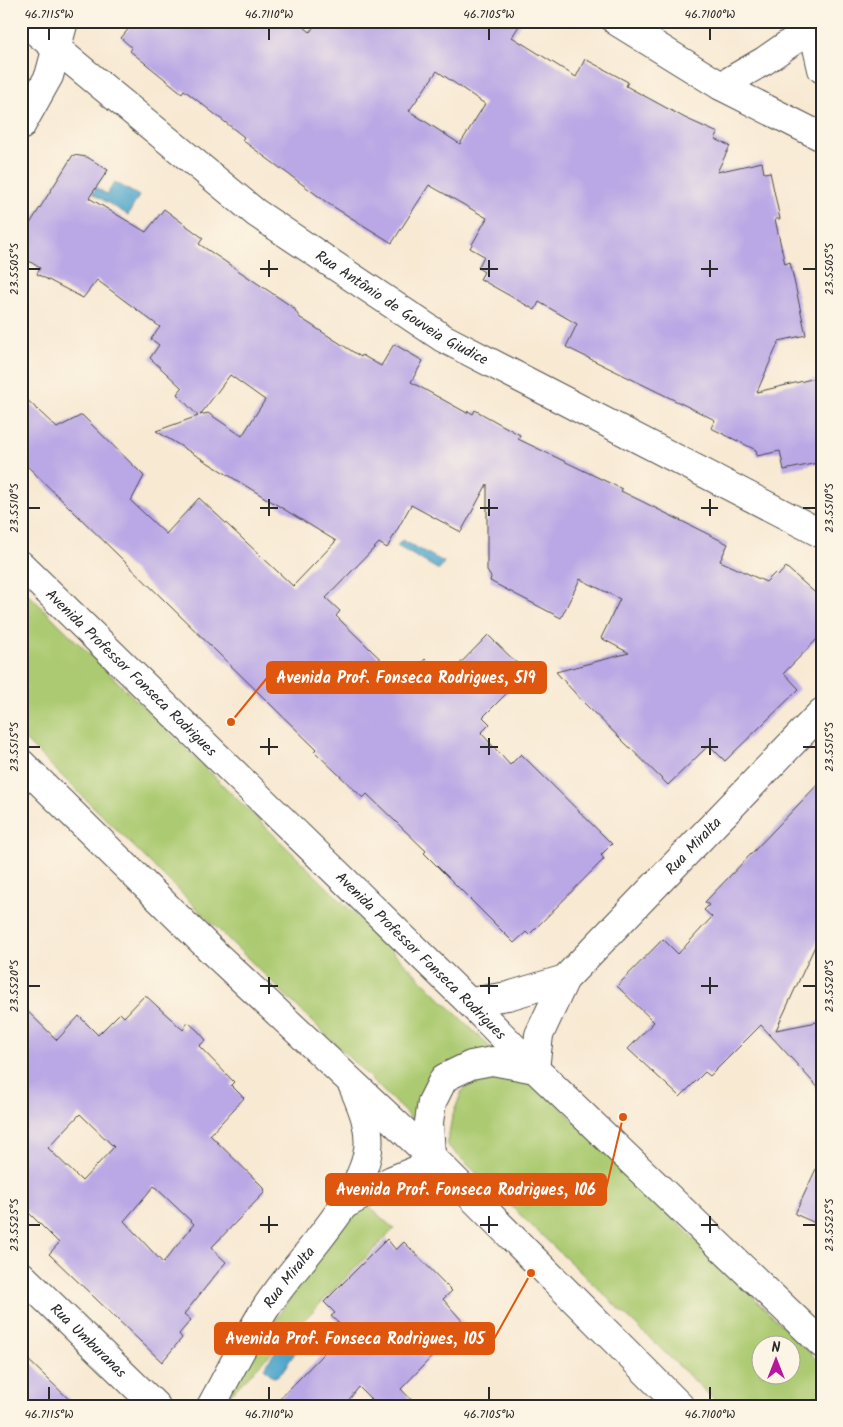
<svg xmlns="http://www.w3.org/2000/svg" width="843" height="1427" font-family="Kalam,sans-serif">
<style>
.green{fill:#acca71;stroke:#6c7a4e;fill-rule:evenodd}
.water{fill:#4ea5cb;stroke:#3c687b}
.building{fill:#baa7e5;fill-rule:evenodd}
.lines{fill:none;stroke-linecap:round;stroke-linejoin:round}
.minor-casing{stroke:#4a4844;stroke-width:30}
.highway-casing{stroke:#4a4844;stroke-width:30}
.minor{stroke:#fff;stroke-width:28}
.highway{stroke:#fff;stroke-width:28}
.ticks{fill:none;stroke:#2b2b2b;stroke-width:2}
.labels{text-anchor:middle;stroke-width:4.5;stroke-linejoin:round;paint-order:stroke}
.street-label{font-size:15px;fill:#2b2b2b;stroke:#fcf5e5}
.leader{fill:none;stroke:#df570e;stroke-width:2}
.callout-dot{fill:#df570e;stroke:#fcf5e5;stroke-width:2}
.callout{fill:#df570e;stroke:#df570e;stroke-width:2}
.callout-label{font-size:16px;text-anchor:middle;font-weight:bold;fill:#fff}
.neatline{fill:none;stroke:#2b2b2b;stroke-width:2}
.ticks-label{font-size:12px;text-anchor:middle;fill:#2b2b2b}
</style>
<rect width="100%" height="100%" fill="#fcf5e5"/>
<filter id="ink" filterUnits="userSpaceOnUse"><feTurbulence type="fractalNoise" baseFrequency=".02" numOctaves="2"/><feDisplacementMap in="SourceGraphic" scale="10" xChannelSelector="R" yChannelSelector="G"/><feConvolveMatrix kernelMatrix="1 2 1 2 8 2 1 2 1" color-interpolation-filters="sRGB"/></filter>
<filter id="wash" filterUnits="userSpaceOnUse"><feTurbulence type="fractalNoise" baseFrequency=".0096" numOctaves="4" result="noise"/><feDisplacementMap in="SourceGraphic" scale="20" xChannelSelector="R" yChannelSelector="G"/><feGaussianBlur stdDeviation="1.12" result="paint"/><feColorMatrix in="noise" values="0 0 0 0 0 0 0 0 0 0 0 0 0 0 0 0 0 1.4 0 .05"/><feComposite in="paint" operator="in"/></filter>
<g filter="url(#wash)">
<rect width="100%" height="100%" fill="#f8e9d3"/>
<path class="green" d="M 21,587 L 493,1050 L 417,1124 L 21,736 Z
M 487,1075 L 527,1078 L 551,1098 L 822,1365 L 822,1406 L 721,1406 L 447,1145 L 452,1117 L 462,1091 ZM 760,1344 L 790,1344 L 790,1374 L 760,1374 Z
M 357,1196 L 394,1229 L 219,1406 Z"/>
<path class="water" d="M 115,182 L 139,196 L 128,215 L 93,194 L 96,188 L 107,194 Z
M 402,540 L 444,562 L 439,570 L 397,546 Z
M 285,1337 L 294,1340 L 300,1346 L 279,1376 L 273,1377 L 264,1368 Z"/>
<g id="blocks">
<path class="building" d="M 135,21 L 297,21 L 310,32 L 318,21 L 522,21 L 512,37 L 576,77 L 585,59 L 628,82 L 626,86 L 685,118 L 718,133 L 715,139 L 730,146 L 717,172 L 762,162 L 764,173 L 770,172 L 780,219 L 775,219 L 785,264 L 790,262 L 806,335 L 779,341 L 757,392 L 816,378 L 822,402 L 822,462 L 784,470 L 780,451 L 757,456 L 756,450 L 711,428 L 715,420 L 566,347 L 577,324 L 539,302 L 535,310 L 480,279 L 484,272 L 478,268 L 484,256 L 470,248 L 487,218 L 429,185 L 392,243 L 329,204 L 242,140 L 244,137 L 184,90 L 182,93 L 130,51 L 132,48 L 121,38 ZM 437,71 L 485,104 L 460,144 L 409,111 Z
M 73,155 L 87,157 L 108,170 L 89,198 L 146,232 L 164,209 L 203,238 L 199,244 L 294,308 L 299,317 L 361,357 L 362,355 L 381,366 L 394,344 L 423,361 L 411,382 L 467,413 L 468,411 L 473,414 L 475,410 L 520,435 L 518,439 L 622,489 L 621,491 L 728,544 L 720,561 L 766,582 L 775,573 L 778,576 L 786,567 L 822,599 L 822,634 L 784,673 L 799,689 L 725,761 L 709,745 L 668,785 L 583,702 L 556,672 L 629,653 L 601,638 L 620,599 L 580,579 L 561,618 L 490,581 L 491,577 L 487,571 L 487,484 L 461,532 L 411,505 L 387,548 L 379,543 L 326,598 L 340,611 L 336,616 L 404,682 L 425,659 L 445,679 L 488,635 L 527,673 L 483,717 L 490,724 L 481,733 L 510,765 L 521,754 L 612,844 L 601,855 L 604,859 L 529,935 L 526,932 L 514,943 L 424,853 L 426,851 L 367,794 L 363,798 L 314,751 L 316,749 L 21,460 L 21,394 L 57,428 L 82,415 L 144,476 L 131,501 L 166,534 L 199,498 L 293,586 L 336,541 L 156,431 L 198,416 L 177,394 L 182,388 L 150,358 L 159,345 L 151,339 L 160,327 L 97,280 L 83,298 L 37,274 L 40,268 L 21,256 L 21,238 ZM 230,375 L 265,400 L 242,436 L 208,413 L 200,415 Z
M 822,780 L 822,931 L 776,1030 L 822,1021 L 822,1092 L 761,1025 L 710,1076 L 705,1072 L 680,1097 L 628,1049 L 654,1022 L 617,986 L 663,939 L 678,954 L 712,917 L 704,910 L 709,905 L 705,902 Z
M 145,995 L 183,1030 L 188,1022 L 198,1031 L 206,1040 L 199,1046 L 234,1082 L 231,1085 L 244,1098 L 210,1135 L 264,1188 L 265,1192 L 211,1248 L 226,1262 L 184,1314 L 191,1320 L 179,1334 L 182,1338 L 162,1362 L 49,1254 L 59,1243 L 21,1205 L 21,1005 L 57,1040 L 79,1016 L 98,1035 L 120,1013 L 124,1017 ZM 80,1114 L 114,1147 L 82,1181 L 48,1148 ZM 154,1186 L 194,1224 L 163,1263 L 124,1221 Z
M 822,1156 L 822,1226 L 795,1214 Z
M 387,1239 L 396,1250 L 404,1242 L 452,1291 L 443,1299 L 464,1323 L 401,1389 L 417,1406 L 378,1406 L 359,1387 L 344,1406 L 273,1406 L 346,1330 L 331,1316 L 335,1313 L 324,1302 Z
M 21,1353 L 76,1406 L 21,1406 Z"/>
</g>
</g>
<g filter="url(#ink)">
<use href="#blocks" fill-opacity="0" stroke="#4a4844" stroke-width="1"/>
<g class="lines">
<g class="minor-casing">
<g id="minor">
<path id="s1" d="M 23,21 L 256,213 L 443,338 L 822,534"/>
<path d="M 616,21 L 721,86 L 822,137"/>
<path d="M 811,21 L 822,69"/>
<path d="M 721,86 L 764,61 L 813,27"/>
<path d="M 21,126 L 49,76 L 64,21"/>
<path d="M 469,1002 L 508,996 L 565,979"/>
<path id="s2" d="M 535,1069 L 539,1035 L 565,979 L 822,712"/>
<path d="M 344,1205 L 392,1180 L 437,1162"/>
<path id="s3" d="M 21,1275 L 156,1406"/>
<path id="s4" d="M 211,1406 C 229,1374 245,1340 265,1309 C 293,1265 361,1201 368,1150 C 371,1126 361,1105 352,1084"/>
</g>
</g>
<g class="highway-casing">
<g id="highway">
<path id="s5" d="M 21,565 L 469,1002 L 535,1069 L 822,1344"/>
<path d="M 21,763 L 212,951 L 437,1162 L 680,1406"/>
<path d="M 431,1156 L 429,1122 L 432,1102 L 444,1078 L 471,1065 L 492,1061 L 535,1069"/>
</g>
</g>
<use href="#minor" class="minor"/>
<use href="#highway" class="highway"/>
</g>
</g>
<path class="ticks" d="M 49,28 L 49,40M 269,28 L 269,40M 489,28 L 489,40M 710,28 L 710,40M 269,260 L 269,277M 489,260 L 489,277M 710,260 L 710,277M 28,269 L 40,269M 260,269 L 278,269M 480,269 L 498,269M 701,269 L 718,269M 803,269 L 816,269M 269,499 L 269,516M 489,499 L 489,516M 710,499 L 710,516M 28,508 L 40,508M 260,508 L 278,508M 480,508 L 498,508M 701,508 L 718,508M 803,508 L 816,508M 269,738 L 269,755M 489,738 L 489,755M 710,738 L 710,755M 28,747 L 40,747M 260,747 L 278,747M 480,747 L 498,747M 701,747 L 718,747M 803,747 L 816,747M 269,977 L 269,994M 489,977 L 489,994M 710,977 L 710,994M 28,986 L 40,986M 260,986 L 278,986M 480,986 L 498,986M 701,986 L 718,986M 803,986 L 816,986M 269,1216 L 269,1233M 489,1216 L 489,1233M 710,1216 L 710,1233M 28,1225 L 40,1225M 260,1225 L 278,1225M 480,1225 L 498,1225M 701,1225 L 718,1225M 803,1225 L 816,1225M 49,1387 L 49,1400M 269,1387 L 269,1400M 489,1387 L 489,1400M 710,1387 L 710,1400"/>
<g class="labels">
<g class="street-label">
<text dy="5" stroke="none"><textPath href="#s1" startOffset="476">Rua Antônio de Gouveia Giudice</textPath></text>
<text dy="5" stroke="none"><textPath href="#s5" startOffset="154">Avenida Professor Fonseca Rodrigues</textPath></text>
<text dy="5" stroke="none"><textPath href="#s2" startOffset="281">Rua Miralta</textPath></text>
<text dy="5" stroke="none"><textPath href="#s5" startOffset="559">Avenida Professor Fonseca Rodrigues</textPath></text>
<text dy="5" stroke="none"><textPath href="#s4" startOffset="151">Rua Miralta</textPath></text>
<text dy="5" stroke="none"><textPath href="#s3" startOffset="94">Rua Umburanas</textPath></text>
</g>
</g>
<path class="leader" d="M231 722L267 678M623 1117L606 1189M531 1273L494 1339"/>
<g class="callout-dot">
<circle cx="231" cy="722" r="5"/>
<circle cx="623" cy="1117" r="5"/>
<circle cx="531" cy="1273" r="5"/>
</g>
<g class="callout">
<rect x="267" y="662" width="279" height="31" rx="5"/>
<rect x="326" y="1174" width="280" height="31" rx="5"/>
<rect x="215" y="1323" width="279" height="31" rx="5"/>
</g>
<g class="callout-label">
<text x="406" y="683">Avenida Prof. Fonseca Rodrigues, 519</text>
<text x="466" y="1195">Avenida Prof. Fonseca Rodrigues, 106</text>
<text x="355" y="1344">Avenida Prof. Fonseca Rodrigues, 105</text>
</g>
<rect width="843" height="1427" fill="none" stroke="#fcf5e5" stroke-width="55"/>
<g transform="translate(776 1360)"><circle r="24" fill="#fcf5e5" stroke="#a8a49b"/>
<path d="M0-4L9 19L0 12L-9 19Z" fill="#b5179e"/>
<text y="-8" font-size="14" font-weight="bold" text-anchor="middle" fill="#2b2b2b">N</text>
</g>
<rect x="28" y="28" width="788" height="1372" class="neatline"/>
<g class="ticks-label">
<text x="49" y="18">46.7115°W</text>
<text x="269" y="18">46.7110°W</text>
<text x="489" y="18">46.7105°W</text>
<text x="710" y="18">46.7100°W</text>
<text transform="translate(14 269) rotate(-90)" y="4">23.5505°S</text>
<text transform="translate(829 269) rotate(-90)" y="4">23.5505°S</text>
<text transform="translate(14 508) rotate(-90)" y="4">23.5510°S</text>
<text transform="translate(829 508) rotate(-90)" y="4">23.5510°S</text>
<text transform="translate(14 747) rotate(-90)" y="4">23.5515°S</text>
<text transform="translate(829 747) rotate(-90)" y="4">23.5515°S</text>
<text transform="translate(14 986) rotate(-90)" y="4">23.5520°S</text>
<text transform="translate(829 986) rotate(-90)" y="4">23.5520°S</text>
<text transform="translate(14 1225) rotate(-90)" y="4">23.5525°S</text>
<text transform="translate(829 1225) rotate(-90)" y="4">23.5525°S</text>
<text x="49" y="1418">46.7115°W</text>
<text x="269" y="1418">46.7110°W</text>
<text x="489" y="1418">46.7105°W</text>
<text x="710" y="1418">46.7100°W</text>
</g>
</svg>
